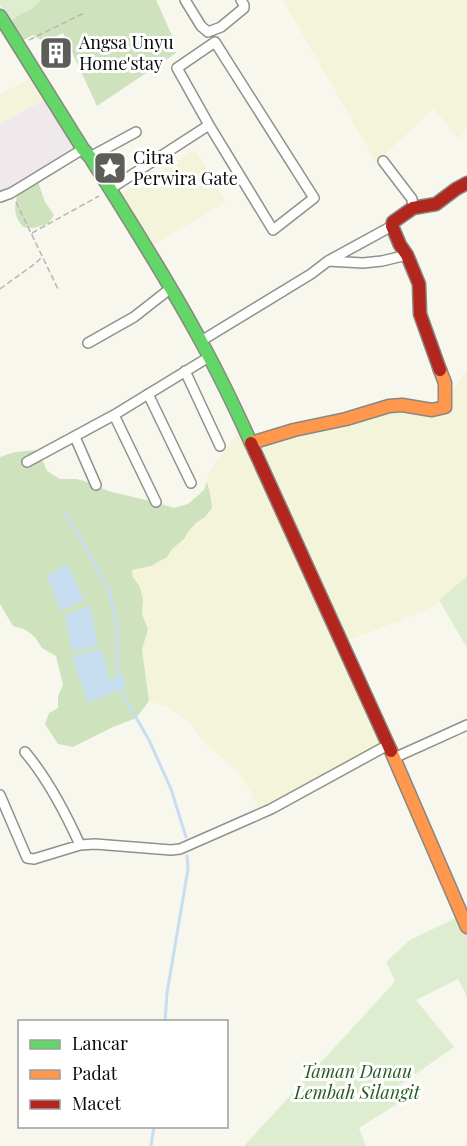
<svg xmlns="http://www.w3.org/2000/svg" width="467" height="1146" font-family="'Playfair Display',serif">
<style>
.industrial{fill:#efe9eb}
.farmland{fill:#f4f4da}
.green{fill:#deedcf}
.forest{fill:#cee3bd}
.water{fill:#c6deef}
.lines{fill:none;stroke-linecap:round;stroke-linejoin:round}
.stream{stroke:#c6deef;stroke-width:3}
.street-casing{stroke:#91918c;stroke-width:12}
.fast-casing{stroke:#888783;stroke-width:15}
.slow-casing{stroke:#888783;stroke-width:15}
.jam-casing{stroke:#888783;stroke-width:15}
.path{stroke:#b7b6b5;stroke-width:1.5;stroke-dasharray:6 3;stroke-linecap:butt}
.street{stroke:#fefefc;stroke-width:9}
.fast{stroke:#63d668;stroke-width:12}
.slow{stroke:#ff974d;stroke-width:12}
.jam{stroke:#b3261e;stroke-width:12}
.labels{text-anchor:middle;stroke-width:6;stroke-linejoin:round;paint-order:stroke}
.poi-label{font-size:18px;fill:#0a0a0a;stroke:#fff;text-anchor:start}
.park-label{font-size:18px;font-style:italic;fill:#275b21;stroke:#fff}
</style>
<rect width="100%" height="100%" fill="#f8f7ed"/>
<path class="industrial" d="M 50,96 L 77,149 L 12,190 L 0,193 L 0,124 Z"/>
<path class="farmland" d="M 283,0 L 467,0 L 467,127 L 459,139 L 434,109 L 376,162 Z
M 36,74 L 50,96 L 0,124 L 0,95 Z
M 195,150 L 226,202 L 153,245 L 121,194 Z
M 467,370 L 467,576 L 431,608 L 342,643 L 389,746 L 260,814 L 252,794 L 237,771 L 204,742 L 187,721 L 168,707 L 149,701 L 142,651 L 148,629 L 142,614 L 143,599 L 140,587 L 133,577 L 132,570 L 151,566 L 167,557 L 172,549 L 184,539 L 186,534 L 196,523 L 205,517 L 212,508 L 210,493 L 207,482 L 209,473 L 219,458 L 236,436 L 245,431 L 251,443 L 372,410 L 428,411 L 446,400 Z"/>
<path class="green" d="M 0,0 L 69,0 L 17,31 L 0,5 Z
M 467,576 L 467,648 L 439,600 Z
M 462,915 L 467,926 L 467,997 L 458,979 L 416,1000 L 454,1047 L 397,1087 L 402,1101 L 359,1128 L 366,1146 L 244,1146 L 391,986 L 395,980 L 386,962 L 410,940 Z"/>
<path class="forest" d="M 41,0 L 156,0 L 174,40 L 176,53 L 97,106 L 63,33 L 44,42 L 33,35 L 20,42 L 9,24 C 13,21 16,16 21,14 C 29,10 36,8 41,0 Z
M 38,182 L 45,202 L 54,215 L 48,224 L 34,228 L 23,227 C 14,215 14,211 17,196 Z
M 38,450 L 47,471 L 60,479 L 77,479 L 93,484 L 108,491 L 155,502 L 174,508 L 188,504 L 204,490 L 207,482 L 210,493 L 212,508 L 205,517 L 196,523 L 187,533 L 184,539 L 172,549 L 167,557 L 151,566 L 132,570 L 133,577 L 140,587 L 143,599 L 142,614 L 148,629 L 142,650 L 149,701 L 136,718 L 113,727 L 73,747 L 58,744 L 45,724 L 49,713 L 58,708 L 58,696 L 63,685 L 56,656 L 42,648 L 35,637 L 26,630 L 13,626 L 0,604 L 0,457 L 15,452 Z"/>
<path class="water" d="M 67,564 L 84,600 L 61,611 L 47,576 Z
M 90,605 L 98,646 L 72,651 L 65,615 Z
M 102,649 L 109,679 L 124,675 L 125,687 L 88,703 L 72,656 Z"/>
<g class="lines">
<path class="stream" d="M 65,513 L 89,553 L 110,592 L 117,630 L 117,667 L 119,678
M 121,685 L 123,695 L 149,740 L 171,789 L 186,837
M 165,1022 L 167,993 L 188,869 L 187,856
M 151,1146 L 154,1126"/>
<g class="street-casing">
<path id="street" d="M 185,0 L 201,26 L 208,32 L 221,27 L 244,8 L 244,5 L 241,0
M 215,42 L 314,198 L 273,230 L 209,125 L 177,68 Z
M 90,157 L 136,132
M 383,161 L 412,199 L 413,208
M 110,189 L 209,125
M 0,197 L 11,193 L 83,149
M 328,261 L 392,226
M 201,341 L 311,274 L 328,261 L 363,263 L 382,261 L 407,255
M 88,343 L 134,317 L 171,288
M 185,371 L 220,446
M 148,394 L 191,483
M 114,415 L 156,502
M 75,437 L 96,485
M 27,462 L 114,415 L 209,357
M 25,752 C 47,778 66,814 80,845
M 394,758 L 467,725
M 0,795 L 27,858 L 34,859 L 80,845 L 95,844 L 171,850 L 180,849 L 271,809 L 388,745"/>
</g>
<g class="fast-casing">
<path id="fast" d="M 0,16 L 83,149 L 90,157 C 125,213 161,269 193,327 C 214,364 233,403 251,443"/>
</g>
<g class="slow-casing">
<path id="slow" d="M 251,443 L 294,430 L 346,419 L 389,406 L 402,405 L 432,410 L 445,407 L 445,383 L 440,370
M 391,751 L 467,927"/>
</g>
<g class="jam-casing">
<path id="jam" d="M 440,370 L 420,314 L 419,284 L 407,255 L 400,245 L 392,226 L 393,222 L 413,208 L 436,204 L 456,189 L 467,183
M 251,443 L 391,751"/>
</g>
<path class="path" d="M 29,40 L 84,13
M 16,202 L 58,289
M 32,233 L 99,196
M 0,289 L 36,263 L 41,258"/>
<use href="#street" class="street"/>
<use href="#fast" class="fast"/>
<use href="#slow" class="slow"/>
<use href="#jam" class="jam"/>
</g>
<defs>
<g id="building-square" transform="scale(1.725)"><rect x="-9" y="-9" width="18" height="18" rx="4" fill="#5d5d59" stroke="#fff"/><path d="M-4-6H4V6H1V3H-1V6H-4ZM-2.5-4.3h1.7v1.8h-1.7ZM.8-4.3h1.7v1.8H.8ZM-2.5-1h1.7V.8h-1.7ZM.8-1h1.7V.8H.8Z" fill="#fff"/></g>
<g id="sight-square" transform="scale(1.725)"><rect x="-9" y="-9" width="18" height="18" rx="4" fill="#5d5d59" stroke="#fff"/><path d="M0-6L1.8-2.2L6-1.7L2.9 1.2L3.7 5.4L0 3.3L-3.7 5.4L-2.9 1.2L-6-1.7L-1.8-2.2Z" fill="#fff"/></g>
</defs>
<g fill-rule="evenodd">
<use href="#building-square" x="56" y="53"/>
<use href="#sight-square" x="110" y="168"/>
</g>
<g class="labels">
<g class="poi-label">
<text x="79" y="49">Angsa Unyu<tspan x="79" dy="21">Home'stay</tspan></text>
<text x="133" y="164">Citra<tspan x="133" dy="21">Perwira Gate</tspan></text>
</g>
<g class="park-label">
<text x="357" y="1078">Taman Danau<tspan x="357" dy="21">Lembah Silangit</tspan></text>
</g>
</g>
<rect x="18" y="1020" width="210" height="108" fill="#ffffff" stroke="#9d9d9d" stroke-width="1.5"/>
<rect x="30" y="1040" width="30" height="9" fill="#63d668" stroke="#9d9d9d" stroke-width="1.5"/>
<text x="72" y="1050" font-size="18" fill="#0a0a0a">Lancar</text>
<rect x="30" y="1070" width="30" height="9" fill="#ff974d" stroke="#9d9d9d" stroke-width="1.5"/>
<text x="72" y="1080" font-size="18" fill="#0a0a0a">Padat</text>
<rect x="30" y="1100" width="30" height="9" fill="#b3261e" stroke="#9d9d9d" stroke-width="1.5"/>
<text x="72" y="1110" font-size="18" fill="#0a0a0a">Macet</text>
</svg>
